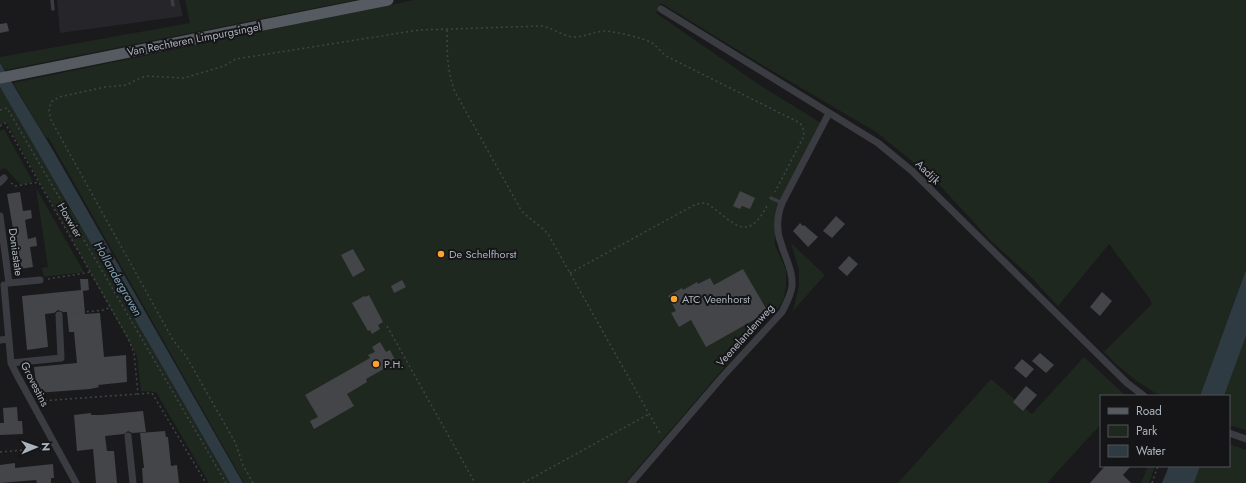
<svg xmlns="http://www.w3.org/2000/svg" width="1246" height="483" font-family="Jost,sans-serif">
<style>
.built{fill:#26262a}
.green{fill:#1f281f}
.water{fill:#2e3b42}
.building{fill:#444549}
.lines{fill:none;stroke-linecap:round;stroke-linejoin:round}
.path{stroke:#404449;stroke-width:1.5;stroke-dasharray:2 3;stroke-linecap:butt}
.lane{stroke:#3a3c42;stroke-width:3.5}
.street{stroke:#3a3c42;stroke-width:7}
.primary{stroke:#565a61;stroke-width:11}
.poi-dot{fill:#ffa22f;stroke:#151517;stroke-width:1.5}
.labels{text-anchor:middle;stroke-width:4;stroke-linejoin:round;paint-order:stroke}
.street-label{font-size:11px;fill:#abb3bd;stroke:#151517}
.poi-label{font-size:11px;fill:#abb3bd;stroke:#151517;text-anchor:start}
.water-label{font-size:12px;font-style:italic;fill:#80a5ba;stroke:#151517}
</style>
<rect width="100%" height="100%" fill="#1a1a1c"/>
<path class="built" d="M 57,0 L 179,0 L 183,16 L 60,33 Z"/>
<path class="green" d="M 185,0 L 356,0 L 5,70 L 0,63 L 0,57 L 190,23 Z
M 414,0 L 1246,0 L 1246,270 L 1200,396 L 1160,396 L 1138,382 L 1116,364 L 1104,352 L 1152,304 L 1150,299 L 1109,244 L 1058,306 L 1030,276 L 992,242 L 933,178 L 876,132 L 764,66 L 661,3 L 656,13 L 758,84 L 821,123 L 775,219 L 775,245 L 786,270 L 786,286 L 784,298 L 777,310 L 775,305 L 774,310 L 625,483 L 244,483 L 48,137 L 46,138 L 13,83 Z
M 0,87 L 230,483 L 209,483 L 156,392 L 141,391 L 137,356 L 6,122 L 0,125 Z
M 4,129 L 33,182 L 21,185 L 5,168 L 0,170 L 0,131 Z
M 36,188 L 84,272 L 44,277 L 42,268 L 48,267 Z
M 791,243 L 825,275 L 793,311 L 799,286 L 799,270 Z
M 1246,336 L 1246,430 L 1229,425 L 1229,396 L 1224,396 Z
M 1084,357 L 1126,396 L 1101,396 L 1101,424 L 1047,483 L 898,483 L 991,379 L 1032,414 Z
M 1229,444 L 1246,450 L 1246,483 L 1194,483 L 1200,466 L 1229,466 Z
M 1148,466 L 1155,466 L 1149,483 L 1141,483 Z"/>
<path class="water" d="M 0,63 L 54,152 L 243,483 L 230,483 L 0,87 Z
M 1246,270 L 1246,336 L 1224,396 L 1200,396 Z
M 1169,466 L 1200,466 L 1194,483 L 1162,483 Z"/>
<path class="building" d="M 7,23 L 9,31 L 0,33 L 0,24 Z
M 740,191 L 755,198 L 750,209 L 742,206 L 740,209 L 733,206 Z
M 20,192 L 23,211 L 31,210 L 32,218 L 25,220 L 28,239 L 36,237 L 37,246 L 30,247 L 33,267 L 20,269 L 7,194 Z
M 836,216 L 845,224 L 832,238 L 823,231 Z
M 800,223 L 803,226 L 804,225 L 818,237 L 808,247 L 793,231 Z
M 353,249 L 365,270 L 353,277 L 341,255 Z
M 849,256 L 858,264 L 847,276 L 838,268 Z
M 743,269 L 768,312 L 706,347 L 691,320 L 679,327 L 671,313 L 676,311 L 668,296 L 682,288 L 683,290 L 697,282 L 698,284 L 710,278 L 714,285 Z
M 80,279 L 88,279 L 89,290 L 83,291 L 85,314 L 100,313 L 104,357 L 126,355 L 127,382 L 98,385 L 99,387 L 90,389 L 37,393 L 34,367 L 77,363 L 74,332 L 69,332 L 67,312 L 63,312 L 58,310 L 54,313 L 45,314 L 48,347 L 27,350 L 22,296 L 81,290 Z
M 402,280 L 406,287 L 394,293 L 391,286 Z
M 1102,292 L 1112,301 L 1100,316 L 1090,307 Z
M 369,295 L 383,322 L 378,325 L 380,329 L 372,334 L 370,330 L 368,331 L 352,303 L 364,296 L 365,297 Z
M 380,342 L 386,352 L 390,350 L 396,362 L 366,379 L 367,382 L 347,394 L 354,406 L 314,429 L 310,421 L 318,417 L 305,395 L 370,358 L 368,355 L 375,352 L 372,347 Z
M 1040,353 L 1054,365 L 1046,373 L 1032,361 Z
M 1022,359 L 1034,369 L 1026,378 L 1014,368 Z
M 1026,386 L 1037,395 L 1023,411 L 1013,402 Z
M 17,407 L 18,421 L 22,421 L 23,434 L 0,435 L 0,423 L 4,423 L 3,408 Z
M 143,411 L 146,432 L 132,433 L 128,431 L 124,434 L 105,436 L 107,451 L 114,451 L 117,483 L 96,483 L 93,449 L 77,451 L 74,415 L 91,413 L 91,415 L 101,415 Z
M 165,431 L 166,437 L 168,437 L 171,466 L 177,465 L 179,483 L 143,483 L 142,468 L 144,468 L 140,433 Z
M 15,463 L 15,468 L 53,464 L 54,478 L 51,478 L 51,483 L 37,483 L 36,480 L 0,483 L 0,465 Z
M 1105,466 L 1131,466 L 1123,475 L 1131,483 L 1090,483 Z"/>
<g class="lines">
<path class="path" d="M 447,30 C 447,51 447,71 455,92 L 521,210 C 529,219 540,225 548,234 L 661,435
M 0,110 L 7,108 L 226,483
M 0,126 L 5,123 L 128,338 L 134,353 L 138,394 L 152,393 L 206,483
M 11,183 L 15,186 L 40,182
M 570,273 L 696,204 L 706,203 C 733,220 746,247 768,204
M 48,279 L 91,272
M 67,314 L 103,310 L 111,307
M 387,326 L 475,483
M 40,401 L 138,394
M 0,452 L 48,448
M 253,483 L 243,465 L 235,442 L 186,356 L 173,340 L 51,120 L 49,111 L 51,102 L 59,97 L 105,87 L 126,85 L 136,80 L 146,76 L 184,78 L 224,66 L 236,59 L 419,30 L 542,26 C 553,28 562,36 574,37 C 584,37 594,32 604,31 C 614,31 644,38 652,43 C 657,46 661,52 666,56 L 800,123 L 803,128 L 804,136 L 775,192
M 523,483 L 649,414
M 1152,483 L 1158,466"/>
<path class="lane" d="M 52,0 L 53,9
M 172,0 L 173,5
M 771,198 L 782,203"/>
<path class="street" d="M 661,9 L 878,143 L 912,171 L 1127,383 L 1144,396
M 0,182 L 4,178
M 0,216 L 9,283 L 40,280
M 4,285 L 11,363 L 17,375 L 76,483
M 0,340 L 9,339
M 11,363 L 61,358 L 59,315
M 1229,433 L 1246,439
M 128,436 L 133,483
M 631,483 L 723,376 L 782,312 C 786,304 791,295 792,286 C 793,270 785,258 781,243 C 776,230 777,216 782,203 L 829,113"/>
<path class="primary" d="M 0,78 L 388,0"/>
</g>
<g class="poi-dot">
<circle cx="441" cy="254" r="4"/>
<circle cx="674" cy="299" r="4"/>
<circle cx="376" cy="364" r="4"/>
</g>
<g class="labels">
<g class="street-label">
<text transform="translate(194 39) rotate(-11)" y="4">Van Rechteren Limpurgsingel</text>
<text transform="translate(928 172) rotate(44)" y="4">Aadijk</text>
<text transform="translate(70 220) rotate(60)" y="4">Hoxwier</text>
<text transform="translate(16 252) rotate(82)" y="4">Doniastate</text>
<text transform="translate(745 335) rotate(-48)" y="4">Veenelandenweg</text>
<text transform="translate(35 384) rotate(63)" y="4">Grovestins</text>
</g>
<g class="poi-label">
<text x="449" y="258">De Schelfhorst</text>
<text x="682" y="303">ATC Veenhorst</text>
<text x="384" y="368">P.H.</text>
</g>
<g class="water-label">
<text transform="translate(118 279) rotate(60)" y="4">Hollandergraven</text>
</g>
</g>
<rect x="1100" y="395" width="130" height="72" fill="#151517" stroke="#515459"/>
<rect x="1108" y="408" width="20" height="6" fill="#565a61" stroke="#515459"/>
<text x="1136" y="415" font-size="12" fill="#abb3bd">Road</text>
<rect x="1108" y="425" width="20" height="12" fill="#1f281f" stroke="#515459"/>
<text x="1136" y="435" font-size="12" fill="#abb3bd">Park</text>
<rect x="1108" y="445" width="20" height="12" fill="#2e3b42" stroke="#515459"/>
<text x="1136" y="455" font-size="12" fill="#abb3bd">Water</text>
<g transform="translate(36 447) rotate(88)" stroke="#151517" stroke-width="3" paint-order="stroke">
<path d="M0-3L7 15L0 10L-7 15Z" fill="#abb3bd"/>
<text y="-6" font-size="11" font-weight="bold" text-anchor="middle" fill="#abb3bd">N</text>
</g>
</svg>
